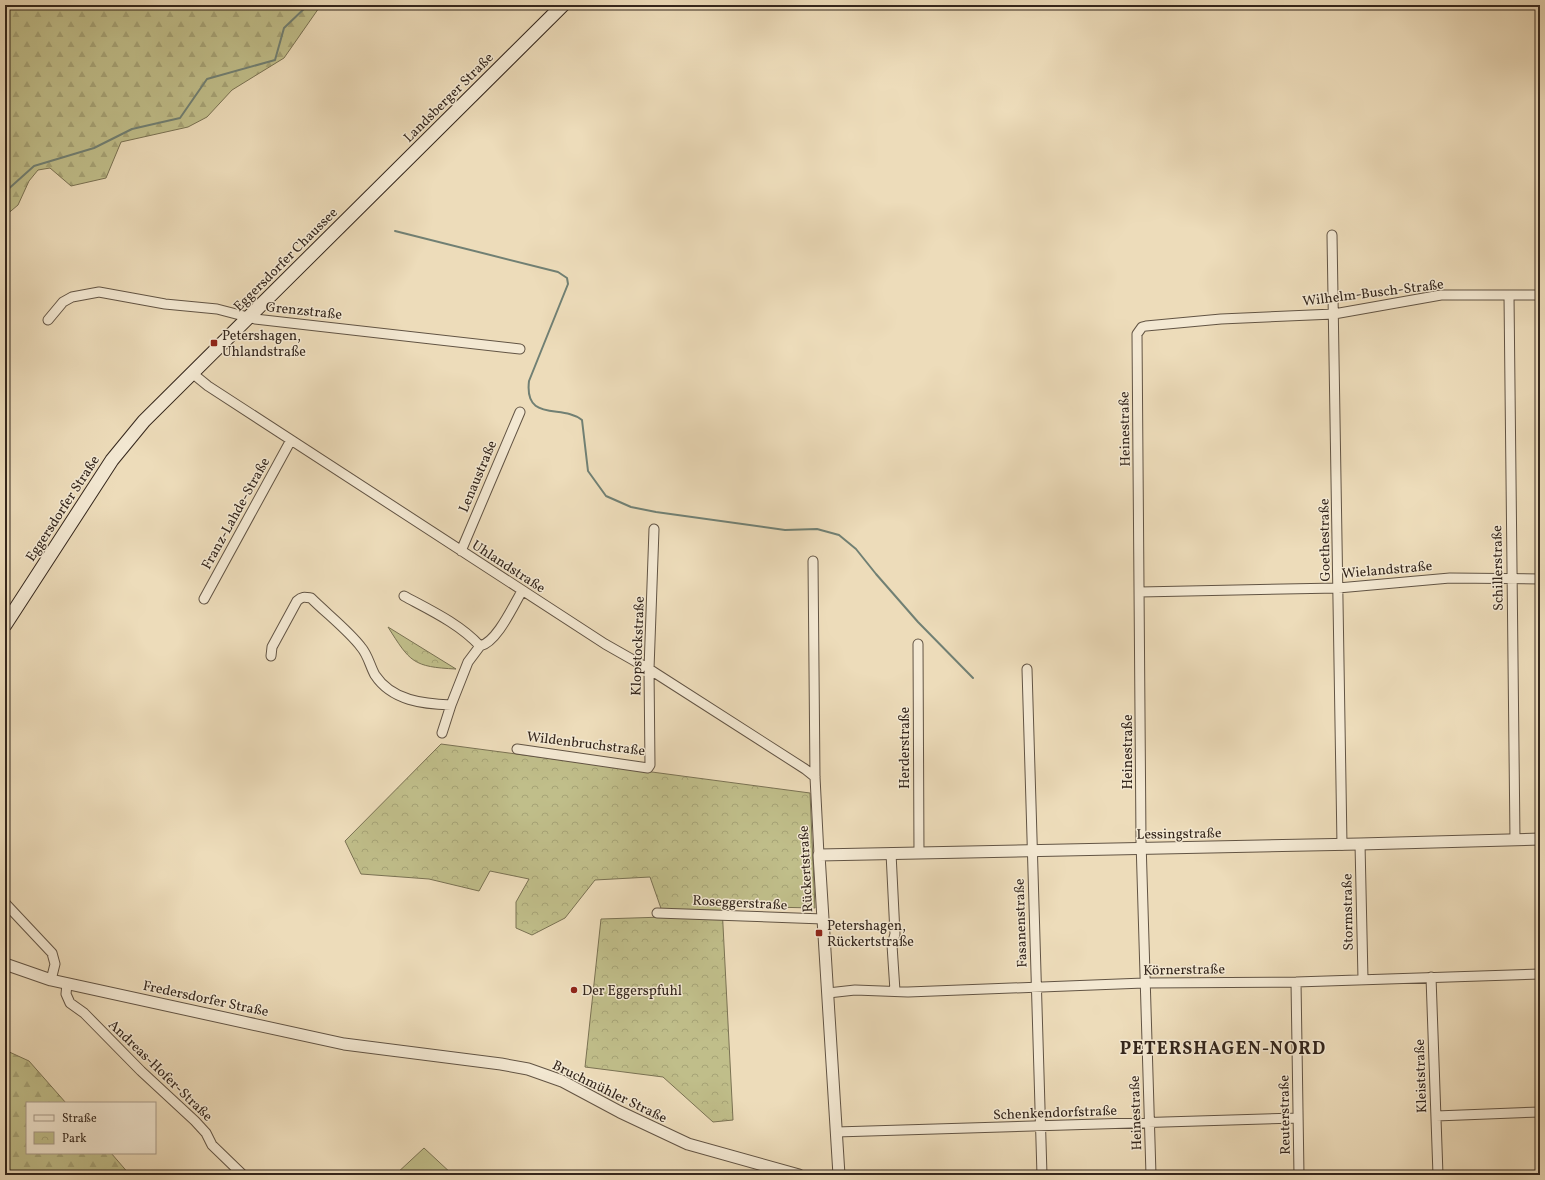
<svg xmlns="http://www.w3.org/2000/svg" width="1545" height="1180" font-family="Vollkorn,serif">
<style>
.green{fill:#c0be8a;stroke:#7a7253}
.forest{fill:url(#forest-firs);stroke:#7a7253}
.park{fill:url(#park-crowns);stroke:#7a7253}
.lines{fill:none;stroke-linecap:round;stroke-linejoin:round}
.stream{stroke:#718074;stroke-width:2}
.minor-casing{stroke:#625444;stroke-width:11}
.tertiary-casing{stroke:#625444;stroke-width:13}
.secondary-casing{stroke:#34261c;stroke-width:15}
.minor{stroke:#f3e8d2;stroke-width:9}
.tertiary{stroke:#f3e8d2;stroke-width:11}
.secondary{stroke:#f3e8d2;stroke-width:13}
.poi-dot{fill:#8f2418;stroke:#f3e8d2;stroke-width:1.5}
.labels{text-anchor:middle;stroke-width:3;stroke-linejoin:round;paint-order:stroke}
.street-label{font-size:14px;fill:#34261c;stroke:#f3e8d2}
.poi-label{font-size:14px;fill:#34261c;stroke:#f3e8d2;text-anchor:start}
.district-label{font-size:18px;font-weight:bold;letter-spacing:1px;fill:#34261c;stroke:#f3e8d2}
</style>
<defs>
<pattern id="forest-firs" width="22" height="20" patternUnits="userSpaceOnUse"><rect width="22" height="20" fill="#c0be8a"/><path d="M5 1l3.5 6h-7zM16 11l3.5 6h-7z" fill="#a6a376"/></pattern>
<pattern id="park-crowns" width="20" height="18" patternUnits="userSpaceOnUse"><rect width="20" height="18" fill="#c0be8a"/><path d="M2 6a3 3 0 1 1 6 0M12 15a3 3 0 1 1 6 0" fill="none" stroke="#a6a376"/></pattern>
</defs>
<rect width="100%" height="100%" fill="#eddcba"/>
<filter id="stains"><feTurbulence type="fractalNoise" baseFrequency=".005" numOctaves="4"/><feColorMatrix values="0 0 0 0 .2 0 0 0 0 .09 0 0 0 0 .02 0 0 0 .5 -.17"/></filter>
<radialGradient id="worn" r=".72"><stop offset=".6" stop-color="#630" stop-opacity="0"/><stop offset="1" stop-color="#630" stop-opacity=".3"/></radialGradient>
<path class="green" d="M 424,1148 L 453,1175 L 395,1175 Z"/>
<path class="forest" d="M 5,5 L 321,5 L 284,58 L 232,90 L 207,117 L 188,127 L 121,142 L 106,178 L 71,186 L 50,168 L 38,170 L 29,181 L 18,205 L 5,216 Z
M 5,1050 L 29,1061 L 66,1103 L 27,1103 L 27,1153 L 111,1153 L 130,1175 L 5,1175 Z"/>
<path class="park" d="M 388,627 L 456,669 C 413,667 410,662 388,627 Z
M 441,744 L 810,793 L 815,908 L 722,906 L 733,1120 L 713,1122 L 663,1077 L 585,1067 L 601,919 L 664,917 L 650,877 L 595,880 L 565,918 L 532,935 L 516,928 L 516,902 L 529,879 L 490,871 L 479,891 L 429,879 L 361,874 L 345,841 Z"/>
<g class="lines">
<path class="stream" d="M 5,192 L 34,166 L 94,148 L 132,129 L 180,118 L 207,79 L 275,60 L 284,28 L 308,5
M 395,231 L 558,272 L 567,278 L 568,284 L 529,381 C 524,423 563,404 582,420 L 588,471 L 606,496 L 631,507 L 656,512 L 785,530 L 817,529 L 839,535 L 856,549 L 876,574 L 918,622 L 973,678"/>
<g class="minor-casing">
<path id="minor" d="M 1332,235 L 1342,845
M 1509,296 L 1515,840
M 48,320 L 63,302 L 72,297 L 99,292 L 165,304 L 217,309 L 255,319 L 520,349
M 192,373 L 208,386 L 605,644 L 649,669 L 805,769 L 815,777
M 461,551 L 520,412
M 813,561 L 815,777 L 819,855
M 1140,592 L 1338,588 L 1450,578 L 1540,579
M 404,596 C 430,610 460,624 480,646
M 204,599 L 291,440
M 918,644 L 919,853
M 271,656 L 272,647 L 297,601 C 302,596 305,597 311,598 C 326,613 349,631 361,647 C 368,655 370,666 375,675 C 392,701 424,704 451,705 L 468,662 L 480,646 C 497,642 513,606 522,591
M 1027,669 L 1042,1175
M 442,733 L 451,705
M 517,749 L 648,768 L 650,765 L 649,669 L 654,529
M 1360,844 L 1363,979
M 891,853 L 895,934 L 892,945 L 895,991
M 5,903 L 52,953 L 55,964 L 51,980
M 657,913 L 823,919
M 1431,977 L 1438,1175
M 1296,982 L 1299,1175
M 67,984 L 66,994 L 70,1003 L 84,1013 L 141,1071 L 195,1121 L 206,1133 L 212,1145 L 243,1175
M 828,993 L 855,990 L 908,992 L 1144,983 L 1296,982 L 1540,974
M 1436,1116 L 1540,1112
M 836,1132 L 1298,1118
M 1151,1175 L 1141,841 L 1137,334 L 1142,327 L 1146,326 L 1221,319 L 1334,314 L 1441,295 L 1540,295"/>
</g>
<g class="tertiary-casing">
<path id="tertiary" d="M 5,964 L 51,980 L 344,1044 L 501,1064 L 528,1069 L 562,1081 L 620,1112 L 688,1144 L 799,1175
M 839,1175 L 819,855 L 1360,844 L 1540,839"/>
</g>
<g class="secondary-casing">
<path id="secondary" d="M 5,625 L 112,460 L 144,421 L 563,5"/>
</g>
<use href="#minor" class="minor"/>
<use href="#tertiary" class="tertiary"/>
<use href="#secondary" class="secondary"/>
</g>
<g class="poi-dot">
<rect x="210" y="339" width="8" height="8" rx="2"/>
<rect x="815" y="929" width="8" height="8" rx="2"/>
<circle cx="574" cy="990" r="4"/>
</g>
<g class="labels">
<g class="street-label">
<text transform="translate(448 97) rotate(-45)" y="5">Landsberger Straße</text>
<text transform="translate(285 259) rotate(-45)" y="5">Eggersdorfer Chaussee</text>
<text transform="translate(1373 292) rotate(-7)" y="5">Wilhelm-Busch-Straße</text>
<text transform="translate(304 310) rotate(6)" y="5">Grenzstraße</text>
<text transform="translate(1124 429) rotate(-91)" y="5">Heinestraße</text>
<text transform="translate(477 476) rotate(-67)" y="5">Lenaustraße</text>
<text transform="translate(62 508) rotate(-57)" y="5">Eggersdorfer Straße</text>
<text transform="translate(235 513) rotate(-61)" y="5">Franz-Lahde-Straße</text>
<text transform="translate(1324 540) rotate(-91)" y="5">Goethestraße</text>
<text transform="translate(509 566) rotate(33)" y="5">Uhlandstraße</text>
<text transform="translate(1497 568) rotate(-91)" y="5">Schillerstraße</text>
<text transform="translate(1387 569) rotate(-5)" y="5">Wielandstraße</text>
<text transform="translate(637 646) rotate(-88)" y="5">Klopstockstraße</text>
<text transform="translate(586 743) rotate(7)" y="5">Wildenbruchstraße</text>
<text transform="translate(904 748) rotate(-90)" y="5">Herderstraße</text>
<text transform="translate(1127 752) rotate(-90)" y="5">Heinestraße</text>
<text transform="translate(1179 833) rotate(-1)" y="5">Lessingstraße</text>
<text transform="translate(805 869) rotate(-93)" y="5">Rückertstraße</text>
<text transform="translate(740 902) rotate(3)" y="5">Roseggerstraße</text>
<text transform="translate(1347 912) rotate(-91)" y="5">Stormstraße</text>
<text transform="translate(1020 923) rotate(-92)" y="5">Fasanenstraße</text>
<text transform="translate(1184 969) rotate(-1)" y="5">Körnerstraße</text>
<text transform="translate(206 998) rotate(12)" y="5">Fredersdorfer Straße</text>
<text transform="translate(161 1070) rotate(44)" y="5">Andreas-Hofer-Straße</text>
<text transform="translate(1420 1076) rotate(-92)" y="5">Kleiststraße</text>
<text transform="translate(610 1091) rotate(26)" y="5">Bruchmühler Straße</text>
<text transform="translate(1055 1112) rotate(-2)" y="5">Schenkendorfstraße</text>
<text transform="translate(1135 1113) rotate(-92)" y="5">Heinestraße</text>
<text transform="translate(1284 1115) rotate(-91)" y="5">Reuterstraße</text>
</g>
<g class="poi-label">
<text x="222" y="340">Petershagen,<tspan x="222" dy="16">Uhlandstraße</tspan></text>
<text x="827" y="930">Petershagen,<tspan x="827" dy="16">Rückertstraße</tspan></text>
<text x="582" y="995">Der Eggerspfuhl</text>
</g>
<g class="district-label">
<text x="1223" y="1054">PETERSHAGEN-NORD</text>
</g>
</g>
<rect width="1545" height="1180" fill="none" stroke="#eddcba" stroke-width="20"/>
<rect x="6" y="6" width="1533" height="1168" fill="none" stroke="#34261c" stroke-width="2"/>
<rect x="10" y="10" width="1525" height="1160" fill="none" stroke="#34261c"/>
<rect x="26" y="1102" width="130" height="52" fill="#f3e8d2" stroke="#a79a89"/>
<rect x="34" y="1115" width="20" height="6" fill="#f3e8d2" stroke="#a79a89"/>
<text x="62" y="1122" font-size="12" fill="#34261c">Straße</text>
<rect x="34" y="1132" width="20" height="12" fill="url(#park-crowns)" stroke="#a79a89"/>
<text x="62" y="1142" font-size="12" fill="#34261c">Park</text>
<rect width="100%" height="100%" filter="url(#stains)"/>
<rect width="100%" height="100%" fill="url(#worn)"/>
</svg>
